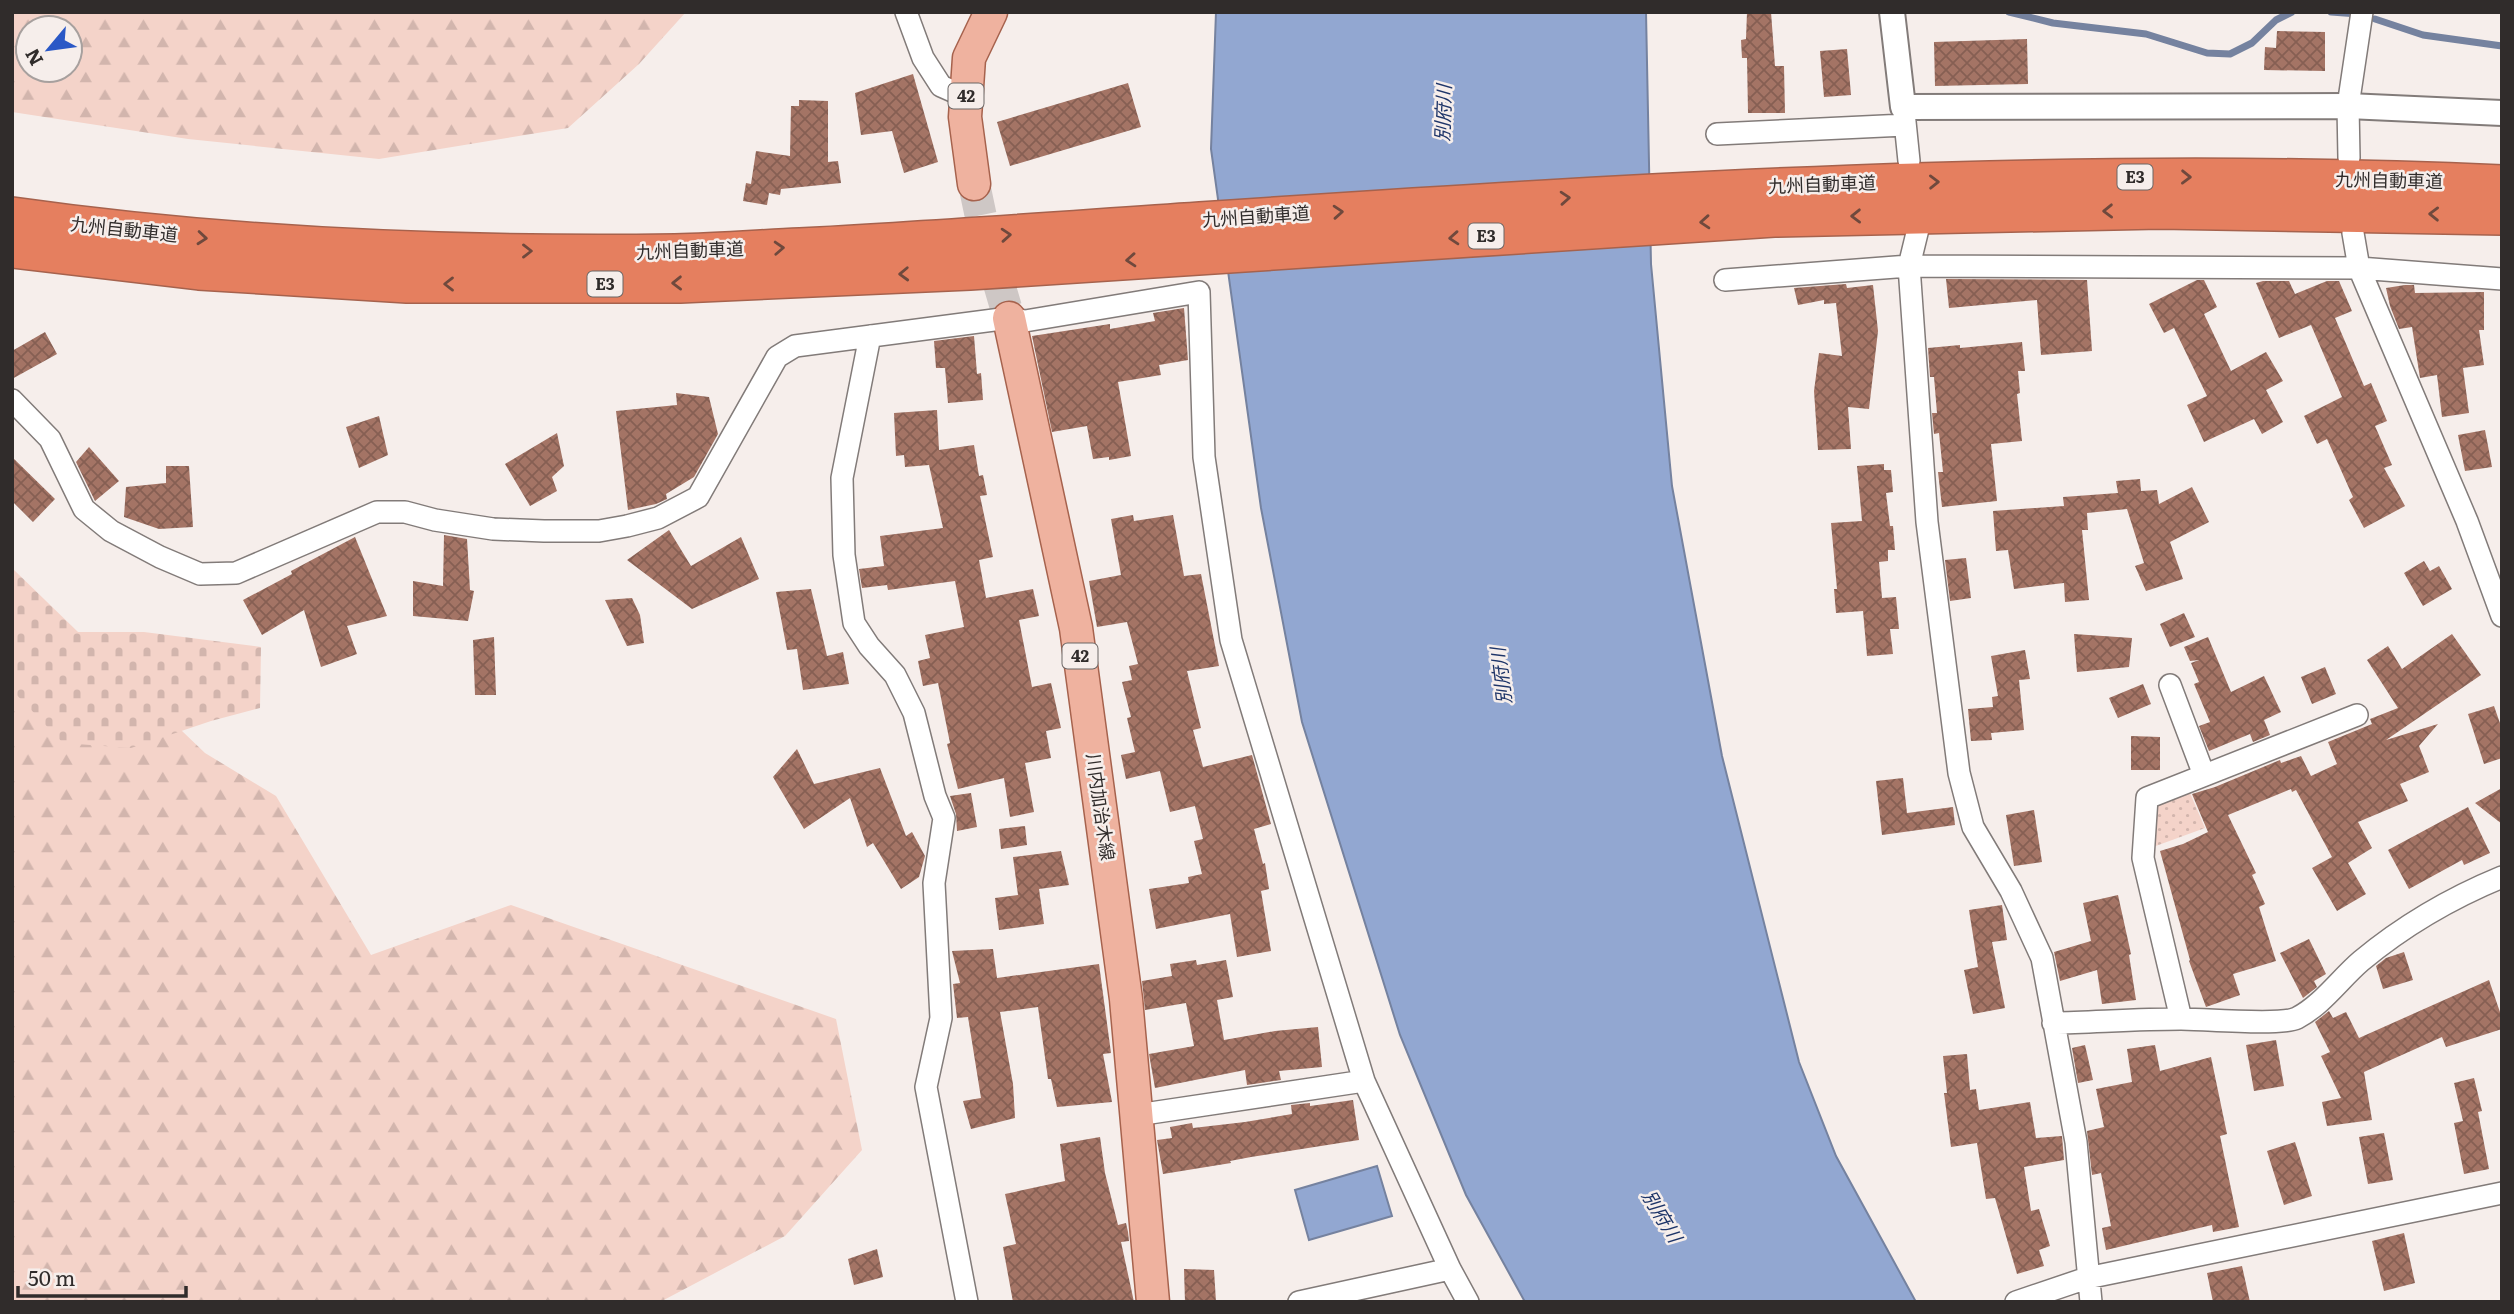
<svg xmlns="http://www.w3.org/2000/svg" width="2514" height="1314" font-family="Literata,'Noto Sans JP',serif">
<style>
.green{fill:url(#green-dots)}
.forest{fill:url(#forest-firs);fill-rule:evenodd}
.cemetery{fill:url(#cemetery-stones)}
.water{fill:#92a7d1;stroke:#75829f;stroke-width:2}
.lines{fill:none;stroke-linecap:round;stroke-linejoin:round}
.stream{stroke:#75829f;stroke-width:7}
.building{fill:url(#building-cross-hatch)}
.primary-tunnel{stroke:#cec7c5;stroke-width:32;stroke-dasharray:32 16;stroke-linecap:butt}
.minor-casing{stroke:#827b79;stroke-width:24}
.tertiary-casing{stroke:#827b79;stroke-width:28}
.primary-casing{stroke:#a6624d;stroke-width:35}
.motorway-casing{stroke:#a6624d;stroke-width:40}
.minor{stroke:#fff;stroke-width:21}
.tertiary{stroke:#fff;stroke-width:24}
.primary{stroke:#efb29f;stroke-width:32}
.motorway{stroke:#e57f5f;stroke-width:37}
.oneway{stroke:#6f493d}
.labels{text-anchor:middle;stroke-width:5;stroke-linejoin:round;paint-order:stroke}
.shield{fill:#f6eeeb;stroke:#6b6665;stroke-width:2}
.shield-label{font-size:16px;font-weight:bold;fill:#302c2b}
.street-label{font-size:18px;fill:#302c2b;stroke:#f6eeeb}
.water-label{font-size:19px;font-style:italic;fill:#1e3569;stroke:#f6eeeb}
</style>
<defs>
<pattern id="green-dots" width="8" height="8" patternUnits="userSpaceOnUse" patternTransform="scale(1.75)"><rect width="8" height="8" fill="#f4d3c9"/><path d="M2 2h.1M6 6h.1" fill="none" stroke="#d2b5ad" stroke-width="1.8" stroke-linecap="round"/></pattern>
<pattern id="forest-firs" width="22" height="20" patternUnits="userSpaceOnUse" patternTransform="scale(1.75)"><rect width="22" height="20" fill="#f4d3c9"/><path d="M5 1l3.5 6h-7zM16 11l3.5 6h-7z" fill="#d2b5ad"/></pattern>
<pattern id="cemetery-stones" width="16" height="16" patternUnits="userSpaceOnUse" patternTransform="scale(1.75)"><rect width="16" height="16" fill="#f4d3c9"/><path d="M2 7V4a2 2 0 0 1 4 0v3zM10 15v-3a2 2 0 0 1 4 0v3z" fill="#d2b5ad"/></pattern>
<pattern id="building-cross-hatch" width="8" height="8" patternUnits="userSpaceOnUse" patternTransform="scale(1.75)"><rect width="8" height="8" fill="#a47465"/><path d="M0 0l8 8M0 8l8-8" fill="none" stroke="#865f53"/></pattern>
</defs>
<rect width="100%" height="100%" fill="#f6eeeb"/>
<path class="green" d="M 2187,786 L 2205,828 L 2153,847 L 2152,803 Z"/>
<path class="forest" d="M 14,12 L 686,12 L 639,64 L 568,128 L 379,159 L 188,139 L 12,112 ZM 28,28 L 70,28 L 70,70 L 28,70 Z
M 112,664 L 205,753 L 276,796 L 371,955 L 511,905 L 836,1019 L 862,1150 L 785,1236 L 660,1302 L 12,1302 L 12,674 Z"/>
<path class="cemetery" d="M 12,568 L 78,632 L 144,632 L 261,647 L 260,708 L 211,721 L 131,748 L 63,743 L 12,690 Z"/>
<path class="water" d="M 1216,12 L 1646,12 L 1651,264 L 1672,486 L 1722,756 L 1799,1062 L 1836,1156 L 1916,1302 L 1525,1302 L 1466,1195 L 1400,1035 L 1302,722 L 1261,508 L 1211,149 Z
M 1377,1166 L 1392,1216 L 1309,1240 L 1295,1190 Z"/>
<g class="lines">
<path class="stream" d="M 2009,12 L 2053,23 L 2146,34 L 2207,53 L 2230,54 L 2252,43 L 2276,20 L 2292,12
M 2331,12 L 2358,14
M 2375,19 L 2423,35 L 2502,46"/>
</g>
<path class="building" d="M 1747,12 L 1771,12 L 1775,66 L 1784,66 L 1785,113 L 1748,113 L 1747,58 L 1742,58 L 1741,40 L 1746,39 Z
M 2277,31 L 2325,32 L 2325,71 L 2264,70 L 2265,47 L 2276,48 Z
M 2027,39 L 2028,84 L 1935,86 L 1934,42 Z
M 1847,49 L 1851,95 L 1824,97 L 1820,51 Z
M 913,74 L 938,162 L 904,173 L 892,131 L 861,135 L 855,93 Z
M 1128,83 L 1141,127 L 1010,166 L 997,122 Z
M 799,100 L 828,101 L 828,162 L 838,161 L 841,183 L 781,189 L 780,195 L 769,193 L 767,205 L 743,201 L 746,183 L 751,184 L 756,151 L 790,156 L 791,106 L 799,106 Z
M 1946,279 L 2087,280 L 2092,351 L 2041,355 L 2037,300 L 1949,308 Z
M 2197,280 L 2204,280 L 2217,307 L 2204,314 L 2231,371 L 2266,352 L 2283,381 L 2266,390 L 2283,422 L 2262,434 L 2254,419 L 2204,442 L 2187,405 L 2207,396 L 2174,328 L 2164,333 L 2149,304 Z
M 2263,281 L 2289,281 L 2295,294 L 2327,281 L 2339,281 L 2352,311 L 2335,318 L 2364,386 L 2371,383 L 2387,421 L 2375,426 L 2392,465 L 2384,468 L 2405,506 L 2364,528 L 2349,500 L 2353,497 L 2327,439 L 2317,444 L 2304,416 L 2342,397 L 2311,325 L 2279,338 L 2256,283 Z
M 1846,284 L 1847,288 L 1873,285 L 1878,331 L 1869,409 L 1848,407 L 1851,449 L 1818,450 L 1814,391 L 1819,353 L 1842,356 L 1836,303 L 1824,304 L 1824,300 L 1798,305 L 1794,288 Z
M 2405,285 L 2414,285 L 2415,293 L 2484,292 L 2484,330 L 2479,330 L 2484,365 L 2463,368 L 2469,413 L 2442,417 L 2437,375 L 2420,378 L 2412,327 L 2399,329 L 2390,306 L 2386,288 Z
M 1184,308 L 1188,360 L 1159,365 L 1161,375 L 1118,382 L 1131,456 L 1109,460 L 1109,457 L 1093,459 L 1087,426 L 1052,432 L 1032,336 L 1110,324 L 1110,329 L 1155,321 L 1153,313 Z
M 45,332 L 57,354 L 12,379 L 12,351 Z
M 974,336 L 977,374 L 981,373 L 983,400 L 948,403 L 945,368 L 936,368 L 934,341 Z
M 2022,342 L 2025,371 L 2018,371 L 2020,393 L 2017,394 L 2022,441 L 1991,444 L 1997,501 L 1942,507 L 1938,472 L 1943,472 L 1939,433 L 1934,434 L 1932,413 L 1937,413 L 1934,377 L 1930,377 L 1928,348 L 1960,345 L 1960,348 Z
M 676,393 L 709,397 L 718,434 L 694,477 L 666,494 L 667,499 L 656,504 L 628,510 L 616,411 L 677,405 Z
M 937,410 L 939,450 L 974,445 L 979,476 L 983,475 L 987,495 L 980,496 L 993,557 L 979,560 L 986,598 L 1033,589 L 1039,616 L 1019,620 L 1032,687 L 1051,683 L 1061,728 L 1046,731 L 1051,758 L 1025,763 L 1034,812 L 1010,817 L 1004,778 L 958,789 L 947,744 L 950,743 L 938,683 L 923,686 L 918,661 L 930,658 L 925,635 L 964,627 L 955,581 L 888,590 L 887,585 L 862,588 L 859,569 L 884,566 L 880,536 L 943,528 L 929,465 L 905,467 L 904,455 L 896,456 L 894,413 Z
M 379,416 L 388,455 L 359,468 L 346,427 Z
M 2485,430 L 2492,467 L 2465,471 L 2458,435 Z
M 557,433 L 564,466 L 552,477 L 557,491 L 530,506 L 505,464 Z
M 89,447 L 119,481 L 95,501 L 76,462 Z
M 12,457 L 55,499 L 33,522 L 12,501 Z
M 1884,464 L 1884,470 L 1891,470 L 1893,492 L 1886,493 L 1890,526 L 1893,526 L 1895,550 L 1888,550 L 1888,561 L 1879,562 L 1882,598 L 1896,597 L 1899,629 L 1890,629 L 1893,654 L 1867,656 L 1863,611 L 1836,613 L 1834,589 L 1837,589 L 1831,523 L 1862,521 L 1857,466 Z
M 166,466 L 189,466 L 193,527 L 159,529 L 124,517 L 126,487 L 166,483 Z
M 2140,479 L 2141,491 L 2157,490 L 2159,504 L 2192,487 L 2209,522 L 2170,542 L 2183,579 L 2146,591 L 2135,566 L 2144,563 L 2127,509 L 2087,513 L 2088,530 L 2082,530 L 2089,600 L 2065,602 L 2064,583 L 2014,589 L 2008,550 L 1996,551 L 1993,511 L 2064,506 L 2063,497 L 2118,493 L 2116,481 Z
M 1133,515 L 1134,521 L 1173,515 L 1184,576 L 1201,574 L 1219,666 L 1187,671 L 1201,728 L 1193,730 L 1203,767 L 1252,755 L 1271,824 L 1254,829 L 1263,864 L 1265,863 L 1269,889 L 1261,891 L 1271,951 L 1237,957 L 1230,914 L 1156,929 L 1149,889 L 1189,883 L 1188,877 L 1202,874 L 1194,841 L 1203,839 L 1195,806 L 1170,812 L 1160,771 L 1126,779 L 1121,755 L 1135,752 L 1127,718 L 1131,717 L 1122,682 L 1132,680 L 1129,666 L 1138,664 L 1127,622 L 1097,627 L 1089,581 L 1121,575 L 1111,519 Z
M 669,530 L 691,566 L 741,537 L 759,579 L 692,609 L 627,560 Z
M 444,535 L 467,539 L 470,590 L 474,591 L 468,621 L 413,616 L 413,581 L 443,586 Z
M 355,537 L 387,616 L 347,626 L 357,654 L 321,667 L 304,610 L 262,635 L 243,600 L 292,574 L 291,571 Z
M 1966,558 L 1971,598 L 1950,601 L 1945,560 Z
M 2424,561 L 2430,571 L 2439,566 L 2452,589 L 2423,606 L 2404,573 Z
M 811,589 L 827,656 L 843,652 L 849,684 L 803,690 L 797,649 L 787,650 L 776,592 Z
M 632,598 L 640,615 L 644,643 L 627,646 L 605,600 Z
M 2184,613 L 2195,637 L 2170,647 L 2160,624 Z
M 2074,634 L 2132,638 L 2129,667 L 2077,672 Z
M 2452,634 L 2481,675 L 2386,740 L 2438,724 L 2419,746 L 2429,772 L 2400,784 L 2408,801 L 2358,822 L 2372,848 L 2348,863 L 2366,894 L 2337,911 L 2312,868 L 2332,857 L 2296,790 L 2292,792 L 2291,789 L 2228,815 L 2256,873 L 2252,875 L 2265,904 L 2259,907 L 2276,961 L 2233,974 L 2240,995 L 2206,1007 L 2189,961 L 2190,960 L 2160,851 L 2183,844 L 2208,832 L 2192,794 L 2215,787 L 2280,760 L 2281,763 L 2301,756 L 2311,776 L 2337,764 L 2328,742 L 2372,724 L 2370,719 L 2398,708 L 2367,660 L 2388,646 L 2402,669 Z
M 494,637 L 496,695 L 475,695 L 473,640 Z
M 2208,637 L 2231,692 L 2264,676 L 2281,712 L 2264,720 L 2270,735 L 2253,742 L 2250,734 L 2209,751 L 2199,726 L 2210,722 L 2194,684 L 2199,682 L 2191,663 L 2199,660 L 2190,661 L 2184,647 Z
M 2025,650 L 2030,679 L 2019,680 L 2024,730 L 1991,733 L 1992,740 L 1971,741 L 1968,709 L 1993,707 L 1992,697 L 1998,696 L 1991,656 Z
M 2325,667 L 2336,694 L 2312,704 L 2301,677 Z
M 2143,684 L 2151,704 L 2118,718 L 2109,698 Z
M 2494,706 L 2502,729 L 2502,758 L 2484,764 L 2468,714 Z
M 2131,736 L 2160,737 L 2160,770 L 2131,770 Z
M 797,749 L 814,784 L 880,768 L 906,836 L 912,832 L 925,856 L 919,877 L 901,889 L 873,843 L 867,847 L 850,798 L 804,829 L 773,777 Z
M 1903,778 L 1907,813 L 1953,807 L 1955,825 L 1882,835 L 1876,781 Z
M 2502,788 L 2502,824 L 2475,803 Z
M 971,793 L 977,827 L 957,831 L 956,814 L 950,796 Z
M 2468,807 L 2490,853 L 2464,865 L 2462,860 L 2409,889 L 2388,850 Z
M 2034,810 L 2042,862 L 2014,866 L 2006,815 Z
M 1025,826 L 1027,845 L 1001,849 L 999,829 Z
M 1061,851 L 1069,885 L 1039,889 L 1044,924 L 999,930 L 995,898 L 1018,895 L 1013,857 Z
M 2118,895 L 2131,954 L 2129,955 L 2136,1000 L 2102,1004 L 2097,970 L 2060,981 L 2054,952 L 2091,941 L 2083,903 Z
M 2002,905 L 2007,940 L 1992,942 L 2005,1008 L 1973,1014 L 1964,970 L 1978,967 L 1969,910 Z
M 2309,939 L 2326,974 L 2314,981 L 2317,987 L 2303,998 L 2280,953 Z
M 993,949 L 997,978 L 1099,964 L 1111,1053 L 1103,1054 L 1112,1102 L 1057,1107 L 1051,1079 L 1048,1079 L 1038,1007 L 1000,1012 L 1013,1084 L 1015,1118 L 971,1129 L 963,1101 L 981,1098 L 968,1017 L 957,1018 L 953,984 L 960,983 L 952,951 Z
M 2404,952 L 2413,980 L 2383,989 L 2376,966 L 2386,958 Z
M 1196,960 L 1197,965 L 1226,960 L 1233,997 L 1217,1000 L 1224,1040 L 1275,1031 L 1318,1027 L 1322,1067 L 1279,1071 L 1281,1080 L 1247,1085 L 1245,1070 L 1155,1088 L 1149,1054 L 1194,1046 L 1186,1003 L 1145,1010 L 1142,981 L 1172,976 L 1170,964 Z
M 2489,980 L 2502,1018 L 2502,1029 L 2446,1047 L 2442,1037 L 2364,1072 L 2372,1120 L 2327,1126 L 2322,1102 L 2341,1098 L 2321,1056 L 2330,1052 L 2315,1022 L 2329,1011 L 2333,1018 L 2346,1012 L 2359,1038 Z
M 2276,1040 L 2284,1086 L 2254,1091 L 2246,1045 Z
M 2085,1045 L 2093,1080 L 2078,1083 L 2072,1048 Z
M 2155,1045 L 2160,1071 L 2211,1057 L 2227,1134 L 2220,1136 L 2239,1227 L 2213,1232 L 2212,1225 L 2106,1250 L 2102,1228 L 2111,1226 L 2101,1173 L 2092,1175 L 2087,1131 L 2104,1127 L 2096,1089 L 2132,1082 L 2127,1049 Z
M 1967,1054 L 1970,1090 L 1976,1089 L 1979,1110 L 2030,1102 L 2036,1138 L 2062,1136 L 2064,1160 L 2024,1167 L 2031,1211 L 2039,1209 L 2050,1246 L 2039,1250 L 2044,1266 L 2017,1274 L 1995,1198 L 1986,1199 L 1977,1143 L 1951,1147 L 1944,1093 L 1947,1093 L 1943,1056 Z
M 2474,1078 L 2482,1111 L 2478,1112 L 2489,1169 L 2464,1174 L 2454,1123 L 2463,1121 L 2454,1083 Z
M 1353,1100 L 1359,1140 L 1251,1157 L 1230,1161 L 1231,1163 L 1163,1174 L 1157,1140 L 1172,1138 L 1170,1127 L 1192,1123 L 1193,1128 L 1245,1122 L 1292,1114 L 1291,1105 L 1310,1103 L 1310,1106 Z
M 2384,1133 L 2393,1180 L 2368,1184 L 2359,1137 Z
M 1100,1137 L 1105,1173 L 1118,1225 L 1126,1223 L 1128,1232 L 1129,1241 L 1121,1242 L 1134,1302 L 1013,1302 L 1003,1247 L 1016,1244 L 1005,1194 L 1065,1181 L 1060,1144 Z
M 2295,1142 L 2312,1196 L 2284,1205 L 2267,1151 Z
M 2404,1233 L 2415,1283 L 2384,1291 L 2372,1241 Z
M 877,1249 L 883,1277 L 854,1285 L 848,1259 Z
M 2242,1266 L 2250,1302 L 2213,1302 L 2207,1273 Z
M 1184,1269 L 1214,1270 L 1216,1302 L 1185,1302 Z"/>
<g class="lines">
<path class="primary-tunnel" d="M 974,184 L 985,236 L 1009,318"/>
<g class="minor-casing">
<path id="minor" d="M 906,12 L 923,58 L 941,86 L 966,97
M 1904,112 L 1909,161
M 1717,134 L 1905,125
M 2349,158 L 2348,106 L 2362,12
M 1918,229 L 1909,266 L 1927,522 L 1959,773 L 1973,827 L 2011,891 L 2042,958 L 2076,1142 L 2091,1302
M 2353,233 L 2359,268 L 2467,521 L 2502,616
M 1725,280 L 1909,266 L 2359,268 L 2502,279
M 870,336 L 842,478 L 844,555 L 854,623 L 869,646 L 895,675 L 914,713 L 935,796 L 944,818 L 934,883 L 941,1018 L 926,1087 L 967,1302
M 12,400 L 50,439 L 84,509 L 111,531 L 160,557 L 200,574 L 236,573 L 377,512 L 405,512 L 435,520 L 493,529 L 544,531 L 599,531 L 627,526 L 658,518 L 698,497 L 777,357 L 795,346 L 1009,318 L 1025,321 L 1199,292 L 1204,457 L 1231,640 L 1364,1081 L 1450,1269 L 1468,1302
M 2170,685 L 2204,775
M 2181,1019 L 2143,858 L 2147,798 L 2357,715
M 2053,1023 C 2096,1022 2139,1019 2181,1019 C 2204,1019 2281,1026 2297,1018 C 2322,1005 2340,979 2361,961 C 2403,926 2451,898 2502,877
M 1137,1115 L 1364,1081
M 1299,1302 L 1450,1269
M 2016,1302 L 2087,1278 L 2502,1193"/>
</g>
<g class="tertiary-casing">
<path id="tertiary" d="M 1892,12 L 1903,107 L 2348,106 L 2502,113"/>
</g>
<g class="primary-casing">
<path id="primary" d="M 974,184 L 965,117 L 969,58 L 991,12
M 1009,318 L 1076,628 L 1126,999 L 1153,1302"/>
</g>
<g class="motorway-casing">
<path id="motorway" d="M 12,216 C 231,247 454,256 675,253 C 716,252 758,249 800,247 C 933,240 1066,230 1200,221 C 1633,192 2068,164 2502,184
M 12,249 L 199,271 L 407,284 L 680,284 L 970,271 L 1774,218 L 2160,210 L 2502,216"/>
</g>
<use href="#minor" class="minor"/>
<use href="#tertiary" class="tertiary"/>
<use href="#primary" class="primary"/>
<use href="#motorway" class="motorway"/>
</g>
<defs><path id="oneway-chevron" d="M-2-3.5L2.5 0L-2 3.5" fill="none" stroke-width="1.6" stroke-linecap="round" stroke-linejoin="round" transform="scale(1.75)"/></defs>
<g class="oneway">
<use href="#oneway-chevron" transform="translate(2186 177) rotate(1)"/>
<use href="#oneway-chevron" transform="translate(1934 182) rotate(-1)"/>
<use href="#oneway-chevron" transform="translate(1565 198) rotate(-4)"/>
<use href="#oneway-chevron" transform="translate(2108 211) rotate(179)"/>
<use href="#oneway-chevron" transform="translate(1338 212) rotate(-4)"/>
<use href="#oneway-chevron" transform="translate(2434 214) rotate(-179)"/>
<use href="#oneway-chevron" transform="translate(1856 216) rotate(179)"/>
<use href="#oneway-chevron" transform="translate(1705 222) rotate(176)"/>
<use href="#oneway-chevron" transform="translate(1006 235) rotate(-4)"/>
<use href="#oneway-chevron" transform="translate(202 238) rotate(5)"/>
<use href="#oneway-chevron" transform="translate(1454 238) rotate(176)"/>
<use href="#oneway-chevron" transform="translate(779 248) rotate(-3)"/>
<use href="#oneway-chevron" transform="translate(527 251)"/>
<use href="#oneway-chevron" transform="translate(1131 260) rotate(176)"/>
<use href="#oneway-chevron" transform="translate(904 274) rotate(178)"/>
<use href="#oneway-chevron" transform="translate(677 283) rotate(179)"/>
<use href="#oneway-chevron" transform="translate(449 284) rotate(180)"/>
</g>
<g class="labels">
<g class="shield">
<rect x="948.5" y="83.5" width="35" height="25" rx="5"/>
<rect x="2117.5" y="164.5" width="35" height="25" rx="5"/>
<rect x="1468.5" y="223.5" width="35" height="25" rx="5"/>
<rect x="587.5" y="271.5" width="35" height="25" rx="5"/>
<rect x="1062.5" y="643.5" width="35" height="25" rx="5"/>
</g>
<g class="shield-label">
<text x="966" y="102">42</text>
<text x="2135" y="183">E3</text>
<text x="1486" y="242">E3</text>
<text x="605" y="290">E3</text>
<text x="1080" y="662">42</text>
</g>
<g class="street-label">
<text transform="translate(2389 181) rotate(1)" y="6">九州自動車道</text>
<text transform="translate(1822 185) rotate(-2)" y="6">九州自動車道</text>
<text transform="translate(1256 217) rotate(-4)" y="6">九州自動車道</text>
<text transform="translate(124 230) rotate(6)" y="6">九州自動車道</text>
<text transform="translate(690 251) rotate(-2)" y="6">九州自動車道</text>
<text transform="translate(1100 807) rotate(82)" y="6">川内加治木線</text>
</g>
<g class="water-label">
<text transform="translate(1443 113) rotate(-88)" y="7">別府川</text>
<text transform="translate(1501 676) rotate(-97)" y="7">別府川</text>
<text transform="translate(1662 1216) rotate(59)" y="7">別府川</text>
</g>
</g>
<rect width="2514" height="1314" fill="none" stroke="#302c2b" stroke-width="28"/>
<g transform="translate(49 49) rotate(241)"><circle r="33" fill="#f6eeeb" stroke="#a7a09e" stroke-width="2"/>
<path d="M0-5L12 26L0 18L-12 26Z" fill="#2a58c6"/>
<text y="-10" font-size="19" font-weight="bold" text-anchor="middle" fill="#302c2b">N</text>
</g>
<path d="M18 1286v10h168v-10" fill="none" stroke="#302c2b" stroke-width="3.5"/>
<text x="28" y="1286" font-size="21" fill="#302c2b" stroke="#f6eeeb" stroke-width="5" paint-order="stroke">50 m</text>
</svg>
